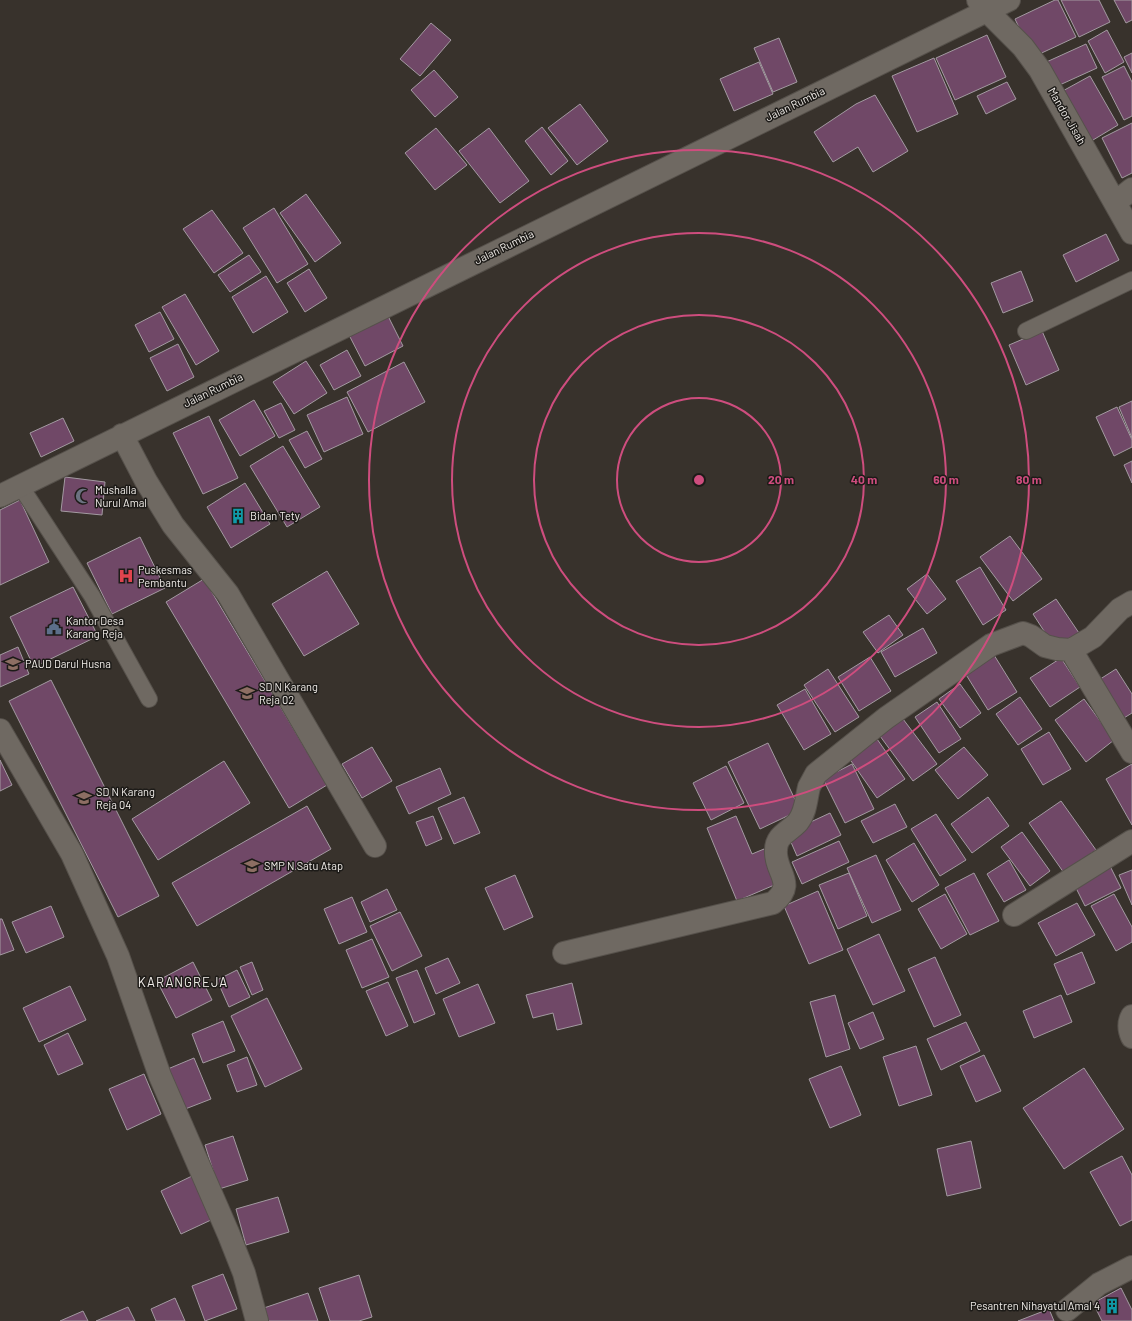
<svg xmlns="http://www.w3.org/2000/svg" width="1132" height="1321" font-family="Barlow,sans-serif">
<style>
.building{fill:#704867;stroke:#a39aa1}
.lines{fill:none;stroke-linecap:round;stroke-linejoin:round}
.service-casing{stroke:#56514b;stroke-width:18}
.minor-casing{stroke:#56514b;stroke-width:24}
.service{stroke:#6f6962;stroke-width:16}
.minor{stroke:#6f6962;stroke-width:22}
.ring{fill:none;stroke:#ce4d7e;stroke-width:2}
.labels{text-anchor:middle;stroke-width:3;stroke-linejoin:round;paint-order:stroke}
.street-label{font-size:11px;fill:#f1ede9;stroke:#1d1b18}
.poi-label{font-size:11px;fill:#f1ede9;stroke:#1d1b18;text-anchor:start}
.quarter-label{font-size:13px;letter-spacing:1px;fill:#f1ede9;stroke:#1d1b18}
.centre{fill:#ce4d7e;stroke:#1d1b18;stroke-width:2}
.ring-label{font-size:12px;text-anchor:middle;font-weight:bold;fill:#ce4d7e;stroke:#1d1b18;stroke-width:3;stroke-linejoin:round;paint-order:stroke}
</style>
<rect width="100%" height="100%" fill="#38322c"/>
<path class="building" d="M 1055,0 L 1058,0 L 1076,37 L 1033,57 L 1015,19 Z
M 1061,0 L 1099,0 L 1110,22 L 1079,37 Z
M 1114,0 L 1132,0 L 1132,20 L 1126,23 Z
M 431,23 L 451,40 L 420,76 L 400,59 Z
M 1107,30 L 1124,62 L 1105,73 L 1088,41 Z
M 987,35 L 1006,77 L 955,100 L 936,58 Z
M 779,38 L 797,82 L 773,92 L 754,48 Z
M 1086,44 L 1097,68 L 1053,88 L 1042,64 Z
M 1132,53 L 1132,73 L 1124,57 Z
M 934,58 L 958,114 L 917,132 L 892,76 Z
M 759,62 L 773,94 L 734,111 L 720,79 Z
M 1124,66 L 1132,82 L 1132,116 L 1124,120 L 1102,77 Z
M 434,70 L 458,97 L 435,117 L 411,90 Z
M 1090,76 L 1118,125 L 1088,143 L 1059,93 Z
M 1007,82 L 1016,99 L 986,114 L 977,96 Z
M 875,95 L 908,151 L 873,172 L 858,147 L 833,162 L 814,132 L 856,104 Z
M 580,104 L 608,141 L 577,165 L 548,128 Z
M 1132,123 L 1132,173 L 1122,178 L 1102,138 Z
M 542,127 L 568,161 L 551,175 L 525,141 Z
M 436,128 L 467,165 L 435,190 L 405,153 Z
M 489,128 L 529,181 L 500,203 L 459,151 Z
M 306,194 L 341,243 L 315,262 L 280,213 Z
M 274,208 L 308,264 L 277,283 L 243,228 Z
M 212,210 L 243,253 L 214,273 L 183,229 Z
M 1106,234 L 1119,260 L 1076,282 L 1063,255 Z
M 249,255 L 261,272 L 230,292 L 218,275 Z
M 309,269 L 327,298 L 305,312 L 287,283 Z
M 1021,271 L 1033,301 L 1003,313 L 991,283 Z
M 266,276 L 288,312 L 253,333 L 232,297 Z
M 185,294 L 219,351 L 196,365 L 162,307 Z
M 160,312 L 174,339 L 149,352 L 135,325 Z
M 388,316 L 403,346 L 365,366 L 349,335 Z
M 1042,331 L 1059,370 L 1026,385 L 1009,345 Z
M 178,344 L 194,377 L 167,391 L 150,358 Z
M 347,350 L 361,376 L 334,390 L 320,365 Z
M 306,361 L 327,393 L 294,414 L 273,382 Z
M 404,362 L 425,402 L 368,432 L 347,392 Z
M 347,397 L 363,434 L 324,452 L 307,415 Z
M 254,400 L 275,436 L 240,456 L 219,420 Z
M 1132,401 L 1132,438 L 1119,407 Z
M 281,403 L 295,430 L 279,438 L 264,411 Z
M 1117,407 L 1132,440 L 1132,447 L 1114,456 L 1096,417 Z
M 209,416 L 238,478 L 203,494 L 173,433 Z
M 63,418 L 74,441 L 41,457 L 30,433 Z
M 307,431 L 322,459 L 305,468 L 289,440 Z
M 283,446 L 320,507 L 287,527 L 250,466 Z
M 1132,461 L 1132,483 L 1124,465 Z
M 65,477 L 105,482 L 102,515 L 61,511 Z
M 245,483 L 270,524 L 231,548 L 207,507 Z
M 20,500 L 49,562 L 0,585 L 0,510 Z
M 1010,536 L 1042,579 L 1013,601 L 980,557 Z
M 140,537 L 165,588 L 112,614 L 87,563 Z
M 980,567 L 1006,610 L 983,625 L 956,581 Z
M 327,571 L 359,624 L 304,656 L 272,604 Z
M 927,574 L 946,599 L 927,614 L 907,589 Z
M 204,579 L 327,785 L 289,808 L 166,602 Z
M 73,587 L 98,636 L 34,667 L 10,617 Z
M 1056,599 L 1079,633 L 1055,648 L 1033,614 Z
M 889,615 L 903,635 L 878,653 L 863,632 Z
M 923,628 L 937,653 L 895,677 L 881,652 Z
M 18,647 L 29,674 L 0,687 L 0,655 Z
M 994,655 L 1017,692 L 988,710 L 965,673 Z
M 870,657 L 891,691 L 859,711 L 838,677 Z
M 1061,658 L 1080,687 L 1050,707 L 1030,678 Z
M 828,669 L 859,717 L 835,732 L 804,685 Z
M 1116,669 L 1132,694 L 1132,713 L 1119,721 L 1094,683 Z
M 51,680 L 159,896 L 118,917 L 9,701 Z
M 960,684 L 981,713 L 960,728 L 939,699 Z
M 805,689 L 831,734 L 804,750 L 777,705 Z
M 1020,697 L 1042,729 L 1018,745 L 996,714 Z
M 1084,699 L 1114,740 L 1086,762 L 1055,720 Z
M 937,702 L 961,739 L 939,753 L 915,717 Z
M 903,719 L 937,764 L 913,781 L 880,736 Z
M 1049,732 L 1071,769 L 1043,785 L 1021,749 Z
M 877,739 L 905,779 L 877,798 L 849,758 Z
M 768,743 L 800,810 L 760,829 L 728,762 Z
M 372,747 L 392,781 L 362,798 L 342,764 Z
M 964,747 L 988,775 L 958,799 L 935,770 Z
M 0,760 L 12,785 L 0,791 Z
M 224,761 L 250,803 L 158,860 L 132,819 Z
M 852,764 L 874,809 L 845,823 L 823,779 Z
M 1132,764 L 1132,825 L 1106,779 Z
M 726,766 L 744,803 L 711,820 L 693,783 Z
M 440,768 L 451,794 L 409,814 L 396,787 Z
M 464,797 L 480,833 L 454,844 L 438,808 Z
M 988,797 L 1009,826 L 972,853 L 951,824 Z
M 1061,801 L 1096,850 L 1064,873 L 1029,823 Z
M 895,804 L 907,827 L 873,843 L 861,821 Z
M 307,806 L 331,849 L 197,926 L 172,883 Z
M 830,813 L 841,835 L 797,856 L 787,833 Z
M 936,814 L 966,860 L 940,876 L 911,829 Z
M 433,816 L 442,839 L 426,846 L 416,822 Z
M 736,816 L 752,854 L 764,849 L 779,883 L 737,901 L 707,828 Z
M 1022,832 L 1050,871 L 1030,886 L 1001,847 Z
M 839,841 L 849,862 L 802,884 L 792,862 Z
M 914,843 L 939,885 L 912,902 L 886,860 Z
M 876,855 L 901,910 L 872,923 L 847,868 Z
M 1009,860 L 1026,890 L 1004,902 L 987,874 Z
M 1109,864 L 1121,888 L 1085,906 L 1073,882 Z
M 1132,870 L 1132,905 L 1119,875 Z
M 849,873 L 867,916 L 838,929 L 819,885 Z
M 974,873 L 999,921 L 970,935 L 945,888 Z
M 515,875 L 533,917 L 504,930 L 485,888 Z
M 387,889 L 397,910 L 370,922 L 361,902 Z
M 818,891 L 843,950 L 809,964 L 784,906 Z
M 945,894 L 967,934 L 941,949 L 918,909 Z
M 1114,894 L 1132,927 L 1132,942 L 1116,951 L 1091,906 Z
M 352,897 L 367,932 L 339,944 L 324,909 Z
M 1077,903 L 1095,935 L 1056,956 L 1038,923 Z
M 51,906 L 64,937 L 26,953 L 12,922 Z
M 400,912 L 422,956 L 392,971 L 370,926 Z
M 0,919 L 2,919 L 14,950 L 0,955 Z
M 879,934 L 905,991 L 873,1005 L 847,949 Z
M 372,939 L 389,977 L 362,988 L 346,950 Z
M 1082,952 L 1095,983 L 1067,995 L 1054,964 Z
M 935,957 L 961,1015 L 934,1027 L 908,969 Z
M 448,958 L 460,983 L 436,994 L 425,968 Z
M 193,962 L 212,1000 L 176,1018 L 157,981 Z
M 252,962 L 263,990 L 252,995 L 240,967 Z
M 237,970 L 250,997 L 229,1007 L 217,980 Z
M 417,970 L 435,1014 L 414,1023 L 396,978 Z
M 388,982 L 408,1026 L 386,1036 L 366,991 Z
M 572,983 L 582,1024 L 557,1030 L 553,1013 L 533,1018 L 526,995 Z
M 478,984 L 495,1023 L 459,1037 L 443,999 Z
M 70,986 L 86,1020 L 39,1042 L 23,1008 Z
M 835,995 L 850,1049 L 826,1057 L 810,1002 Z
M 1061,995 L 1072,1022 L 1034,1038 L 1023,1011 Z
M 267,998 L 302,1069 L 265,1087 L 231,1016 Z
M 873,1012 L 884,1039 L 860,1049 L 848,1023 Z
M 223,1021 L 235,1051 L 203,1063 L 192,1034 Z
M 966,1022 L 980,1051 L 941,1070 L 927,1039 Z
M 68,1033 L 83,1064 L 58,1075 L 44,1045 Z
M 916,1046 L 932,1095 L 899,1106 L 883,1057 Z
M 984,1055 L 1001,1091 L 976,1102 L 960,1066 Z
M 247,1057 L 257,1085 L 237,1092 L 227,1065 Z
M 194,1058 L 211,1099 L 180,1111 L 163,1071 Z
M 841,1066 L 861,1115 L 830,1128 L 809,1079 Z
M 1084,1068 L 1124,1129 L 1064,1169 L 1023,1108 Z
M 144,1074 L 161,1114 L 127,1130 L 109,1089 Z
M 233,1136 L 248,1180 L 219,1189 L 205,1145 Z
M 971,1141 L 981,1188 L 947,1196 L 937,1149 Z
M 1122,1156 L 1132,1175 L 1132,1220 L 1120,1226 L 1090,1172 Z
M 192,1176 L 211,1220 L 181,1234 L 161,1191 Z
M 278,1197 L 289,1232 L 246,1245 L 236,1209 Z
M 223,1274 L 237,1309 L 205,1321 L 192,1286 Z
M 359,1275 L 372,1317 L 359,1321 L 330,1321 L 319,1288 Z
M 1121,1288 L 1132,1310 L 1132,1321 L 1102,1321 L 1093,1303 Z
M 308,1293 L 318,1321 L 262,1321 L 258,1310 Z
M 175,1298 L 185,1321 L 156,1321 L 151,1309 Z
M 128,1307 L 135,1321 L 96,1321 Z
M 1049,1309 L 1054,1321 L 1018,1321 Z
M 83,1311 L 88,1321 L 60,1321 Z"/>
<g class="lines">
<g class="service-casing">
<path id="service" d="M 1026,331 L 1132,280
M 21,487 L 92,596 L 149,699"/>
</g>
<g class="minor-casing">
<path id="minor" d="M 978,0 L 986,10 L 1023,47 L 1040,70 L 1132,233
M 1116,202 L 1132,189
M 122,435 L 146,481 L 173,525 L 228,594 L 375,846
M 0,496 L 1009,0
M 1071,650 L 1132,752
M 0,730 L 72,854 L 118,956 L 160,1076 L 229,1235 L 244,1273 L 257,1321
M 1014,915 L 1132,841
M 564,953 L 773,903 C 798,883 774,872 776,850 C 776,835 789,832 798,822 C 806,812 806,799 809,787 C 811,783 814,778 816,774 L 886,718 L 991,645 L 1023,633 L 1031,636 L 1045,646 L 1057,649 L 1071,650 L 1093,637 L 1120,609 L 1132,602
M 1132,1016 C 1128,1023 1129,1030 1132,1037
M 1067,1310 L 1099,1284 L 1132,1267"/>
</g>
<use href="#service" class="service"/>
<use href="#minor" class="minor"/>
</g>
<g class="ring">
<circle cx="699" cy="480" r="82"/>
<circle cx="699" cy="480" r="165"/>
<circle cx="699" cy="480" r="247"/>
<circle cx="699" cy="480" r="330"/>
</g>
<defs>
<g id="mosque-bare" transform="scale(1.2)"><path d="M3.5-4.9A6 6 0 1 0 3.5 4.9A5 5 0 1 1 3.5-4.9Z" fill="#6b7280" stroke="#1d1b18" stroke-width="2.5" paint-order="stroke"/></g>
<g id="building-bare" transform="scale(1.2)"><path d="M-4-6H4V6H1V3H-1V6H-4ZM-2.5-4.3h1.7v1.8h-1.7ZM.8-4.3h1.7v1.8H.8ZM-2.5-1h1.7V.8h-1.7ZM.8-1h1.7V.8H.8Z" fill="#0f9aa8" stroke="#1d1b18" stroke-width="2.5" paint-order="stroke"/></g>
<g id="hospital-bare" transform="scale(1.2)"><path d="M-5-5h3v3.5h4V-5h3V5h-3V1.5h-4V5h-3Z" fill="#e0444e" stroke="#1d1b18" stroke-width="2.5" paint-order="stroke"/></g>
<g id="civic-bare" transform="scale(1.2)"><path d="M-.6-6.5H3V-4.5H.6V-3L4-1V1h2V6H-6V1h2V-1L-.6-3ZM-1.2 2.5V6h2.4V2.5Z" fill="#5c6f8a" stroke="#1d1b18" stroke-width="2.5" paint-order="stroke"/></g>
<g id="school-bare" transform="scale(1.2)"><path d="M0-5L7-2L0 1L-7-2ZM-4 1L0 2.5L4 1V4Q0 6-4 4Z" fill="#8d6e63" stroke="#1d1b18" stroke-width="2.5" paint-order="stroke"/></g>
</defs>
<g fill-rule="evenodd">
<use href="#mosque-bare" x="83" y="496"/>
<use href="#building-bare" x="238" y="516"/>
<use href="#hospital-bare" x="126" y="576"/>
<use href="#civic-bare" x="54" y="627"/>
<use href="#school-bare" x="13" y="664"/>
<use href="#school-bare" x="247" y="693"/>
<use href="#school-bare" x="84" y="798"/>
<use href="#school-bare" x="252" y="866"/>
<use href="#building-bare" x="1112" y="1306"/>
</g>
<g class="labels">
<g class="street-label">
<text transform="translate(795 104) rotate(-26)" y="4">Jalan Rumbia</text>
<text transform="translate(1067 116) rotate(60)" y="4">Mandor Jisah</text>
<text transform="translate(504 247) rotate(-26)" y="4">Jalan Rumbia</text>
<text transform="translate(213 390) rotate(-26)" y="4">Jalan Rumbia</text>
</g>
<g class="poi-label">
<text x="95" y="494">Mushalla<tspan x="95" dy="13">Nurul Amal</tspan></text>
<text x="250" y="520">Bidan Tety</text>
<text x="138" y="574">Puskesmas<tspan x="138" dy="13">Pembantu</tspan></text>
<text x="66" y="625">Kantor Desa<tspan x="66" dy="13">Karang Reja</tspan></text>
<text x="25" y="668">PAUD Darul Husna</text>
<text x="259" y="691">SD N Karang<tspan x="259" dy="13">Reja 02</tspan></text>
<text x="96" y="796">SD N Karang<tspan x="96" dy="13">Reja 04</tspan></text>
<text x="264" y="870">SMP N Satu Atap</text>
<text x="1100" y="1310" text-anchor="end">Pesantren Nihayatul Amal 4</text>
</g>
<g class="quarter-label">
<text x="183" y="987">KARANGREJA</text>
</g>
</g>
<circle cx="699" cy="480" r="6" class="centre"/>
<g class="ring-label">
<text x="781" y="484">20 m</text>
<text x="864" y="484">40 m</text>
<text x="946" y="484">60 m</text>
<text x="1029" y="484">80 m</text>
</g>
</svg>
